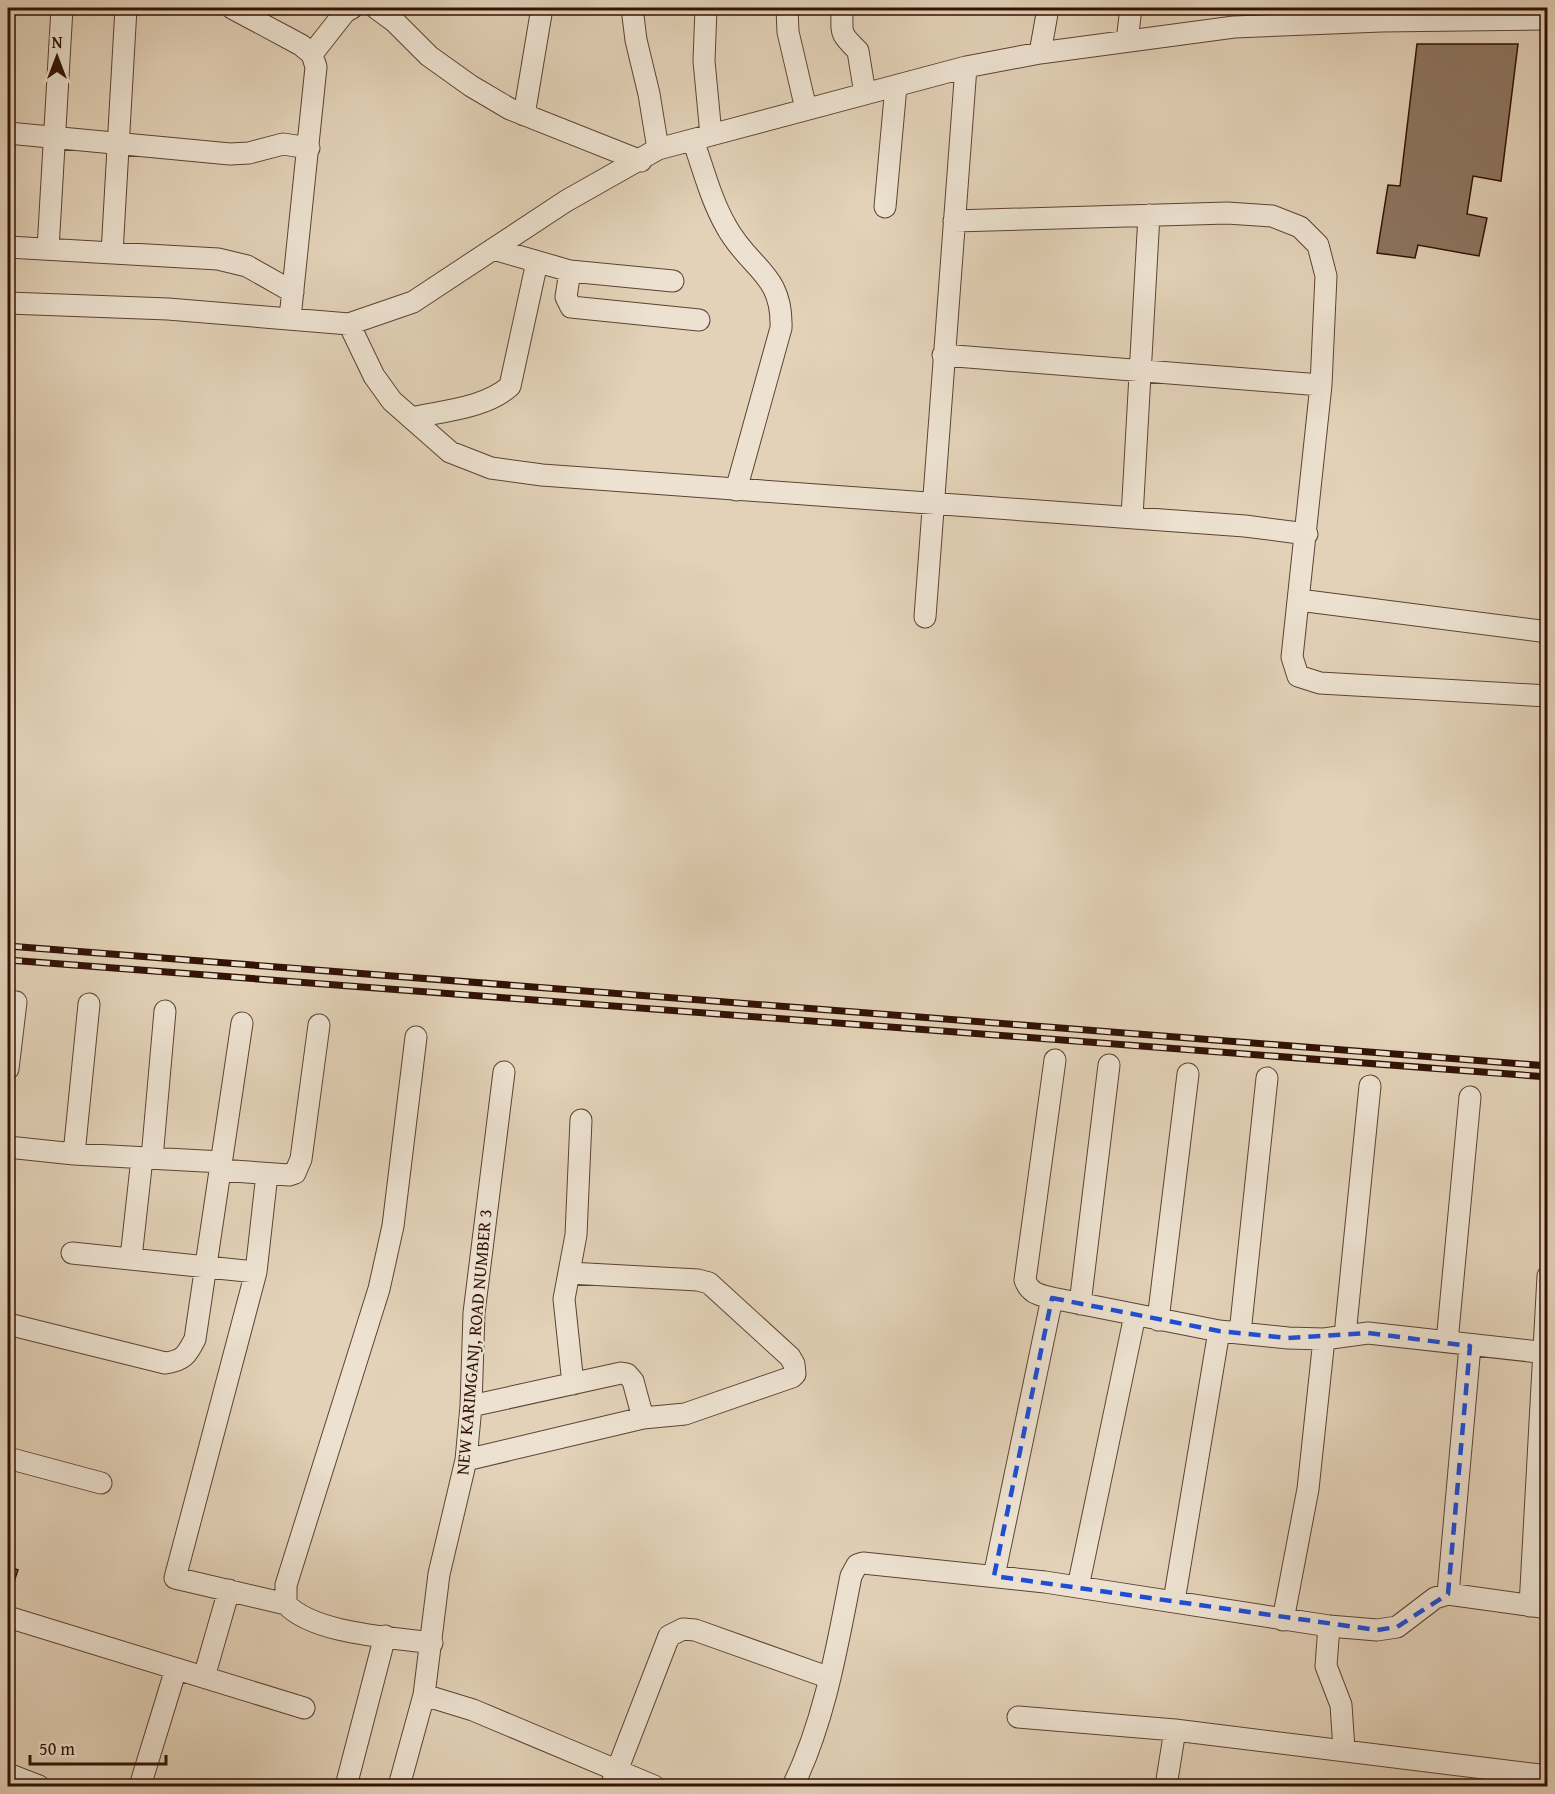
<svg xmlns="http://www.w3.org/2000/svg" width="1555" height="1794" font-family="'Gentium Book Plus',serif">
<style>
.building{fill:#8e7662;stroke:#321205;stroke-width:1.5}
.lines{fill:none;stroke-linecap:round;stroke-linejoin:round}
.minor-casing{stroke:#5e4232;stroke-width:23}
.minor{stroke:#ede2d1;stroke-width:21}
.rail-casing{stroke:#321205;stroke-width:7}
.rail{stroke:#ede2d1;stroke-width:4.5;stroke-dasharray:14;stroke-linecap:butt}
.marked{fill:none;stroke:#1d4ed8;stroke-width:4.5;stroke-dasharray:12 8;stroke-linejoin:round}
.labels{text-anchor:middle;stroke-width:4.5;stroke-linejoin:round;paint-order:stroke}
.street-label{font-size:18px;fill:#321205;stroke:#ede2d1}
</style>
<rect width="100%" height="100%" fill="#e3d2b8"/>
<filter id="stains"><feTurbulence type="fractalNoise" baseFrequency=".00333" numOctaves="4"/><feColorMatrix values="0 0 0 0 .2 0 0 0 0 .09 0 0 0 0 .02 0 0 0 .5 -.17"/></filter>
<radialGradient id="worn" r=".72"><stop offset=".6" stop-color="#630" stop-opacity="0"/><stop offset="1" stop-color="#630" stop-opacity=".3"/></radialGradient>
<path class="building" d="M 1417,44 L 1518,44 L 1501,181 L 1473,176 L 1467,214 L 1487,218 L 1479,256 L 1418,245 L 1415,258 L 1377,253 L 1388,185 L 1400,186 Z
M 8,1566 L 18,1570 L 8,1599 Z"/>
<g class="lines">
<g class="minor-casing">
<path id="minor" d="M 232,8 L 301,45 L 312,54 L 316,67 L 290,318
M 376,8 L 395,22 L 429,56 L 471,86 L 510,109 L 641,161
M 632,8 L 636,40 L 649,94 L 658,149
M 706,8 L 704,61 L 711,135
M 787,8 L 788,32 L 806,109
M 842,8 C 842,35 839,32 858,51 L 865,94
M 1127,41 L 1131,8
M 1040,53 L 1048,8
M 312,54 L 345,12 L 352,8
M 524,115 L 542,8
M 8,133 L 230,154 L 249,153 L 283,144 L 309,148
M 693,140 C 703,168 711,200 726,226 C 749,269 783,273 781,328 L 736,490
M 885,207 L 896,86
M 954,221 L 1227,213 L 1272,216 L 1300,227 L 1318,245 L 1326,276 L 1321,385 L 1292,657 L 1298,676 L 1320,683 L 1548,696
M 8,247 L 218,259 L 247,266 L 293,292
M 48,249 L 62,8
M 493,249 L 570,271 L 673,281
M 112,253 L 126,8
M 570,271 L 566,297 L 571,307 L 699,320
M 8,303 L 168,309 L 349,324 L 413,302 L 566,201 L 658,149 L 966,67 L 1040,53 L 1234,27 L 1381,21 L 1548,19
M 349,324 L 374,376 L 392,401 L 450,452 L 491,468 L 542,475 L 1245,526 L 1307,534
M 943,355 L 1321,385
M 411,418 C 442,411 486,408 510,386 L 537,262
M 1132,517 L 1149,215
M 1299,600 L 1548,632
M 925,617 L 966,67
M 416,1037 L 393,1226 L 379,1289 L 286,1585 L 286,1604 C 314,1634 391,1637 432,1643
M 8,1069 L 16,1002
M 8,1147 L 74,1154 L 222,1162
M 74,1154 L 89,1004
M 152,1158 L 165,1011
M 220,1170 L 289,1175 L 295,1173 L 301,1159 L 319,1025
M 267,1174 L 256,1272 L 175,1578 L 286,1604
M 72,1253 L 256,1272
M 131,1258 L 142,1158
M 1052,1298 L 1219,1331 L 1288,1338 L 1324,1339 L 1368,1333 L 1548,1353
M 1080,1304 L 1109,1065
M 1158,1320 L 1188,1074
M 8,1324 L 165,1363 C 183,1361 187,1355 195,1339 L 242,1023
M 1240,1333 L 1267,1078
M 1345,1335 L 1370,1086
M 1447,1342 L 1470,1097
M 573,1384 L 564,1299 L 576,1235 L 581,1120
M 471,1406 L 621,1373 L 627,1374 L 633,1381 L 643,1418
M 8,1458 L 101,1483
M 466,1460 L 643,1418 L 685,1414 L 792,1377 L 795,1374 L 794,1364 L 790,1357 L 709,1283 L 698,1280 L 569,1273
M 994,1576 L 1052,1298 C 1040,1295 1030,1294 1025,1280 L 1055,1060
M 1078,1587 L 1135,1315
M 1448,1594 L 1470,1346
M 1174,1601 L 1219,1331
M 1530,1606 L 1548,1276
M 8,1617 L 304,1708
M 1283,1620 L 1308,1489 L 1324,1339
M 1329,1626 L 1326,1666 L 1341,1705 L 1344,1749
M 204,1677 L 229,1590
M 424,1695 L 473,1710 L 654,1786
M 1018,1717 L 1175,1730 L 1548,1776
M 8,1774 L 39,1786
M 140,1786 L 176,1669
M 346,1786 L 385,1636
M 399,1786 L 424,1695 L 439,1574 L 466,1460 L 471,1406 L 474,1313 L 504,1072
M 611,1786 L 669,1636 L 683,1629 L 695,1630 L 830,1678
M 793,1786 C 825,1720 837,1647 851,1576 L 857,1565 L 863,1563 L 1045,1582 L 1329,1626 L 1377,1630 L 1397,1627 L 1435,1598 L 1448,1594 L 1548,1608
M 1166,1786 L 1175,1730"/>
</g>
<use href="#minor" class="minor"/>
<g class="rail-casing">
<path id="rail" d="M 8,946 L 1548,1066
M 8,960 L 1548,1077"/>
</g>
<use href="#rail" class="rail"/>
</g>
<path class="marked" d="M 1052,1298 L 1219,1331 L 1288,1338 L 1368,1333 L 1470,1346 L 1448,1594 L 1397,1627 L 1377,1630 L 994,1576 Z"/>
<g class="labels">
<g class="street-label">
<text transform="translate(474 1342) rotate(-85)" y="6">NEW KARIMGANJ, ROAD NUMBER 3</text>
</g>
</g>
<rect width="1555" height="1794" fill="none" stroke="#e3d2b8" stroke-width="30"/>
<rect x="9" y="9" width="1537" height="1776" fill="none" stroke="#321205" stroke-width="3"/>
<rect x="15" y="15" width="1525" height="1764" fill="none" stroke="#321205" stroke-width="1.5"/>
<g transform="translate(57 57)" stroke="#ede2d1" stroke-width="4.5" paint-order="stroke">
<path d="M0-4.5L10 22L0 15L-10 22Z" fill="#321205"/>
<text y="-9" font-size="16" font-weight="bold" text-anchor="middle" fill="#321205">N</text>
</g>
<path d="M30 1755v9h136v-9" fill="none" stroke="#321205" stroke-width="3"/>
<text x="39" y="1755" font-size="18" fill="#321205" stroke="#ede2d1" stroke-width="4.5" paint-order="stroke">50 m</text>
<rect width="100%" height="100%" filter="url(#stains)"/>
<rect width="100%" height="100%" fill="url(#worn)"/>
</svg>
